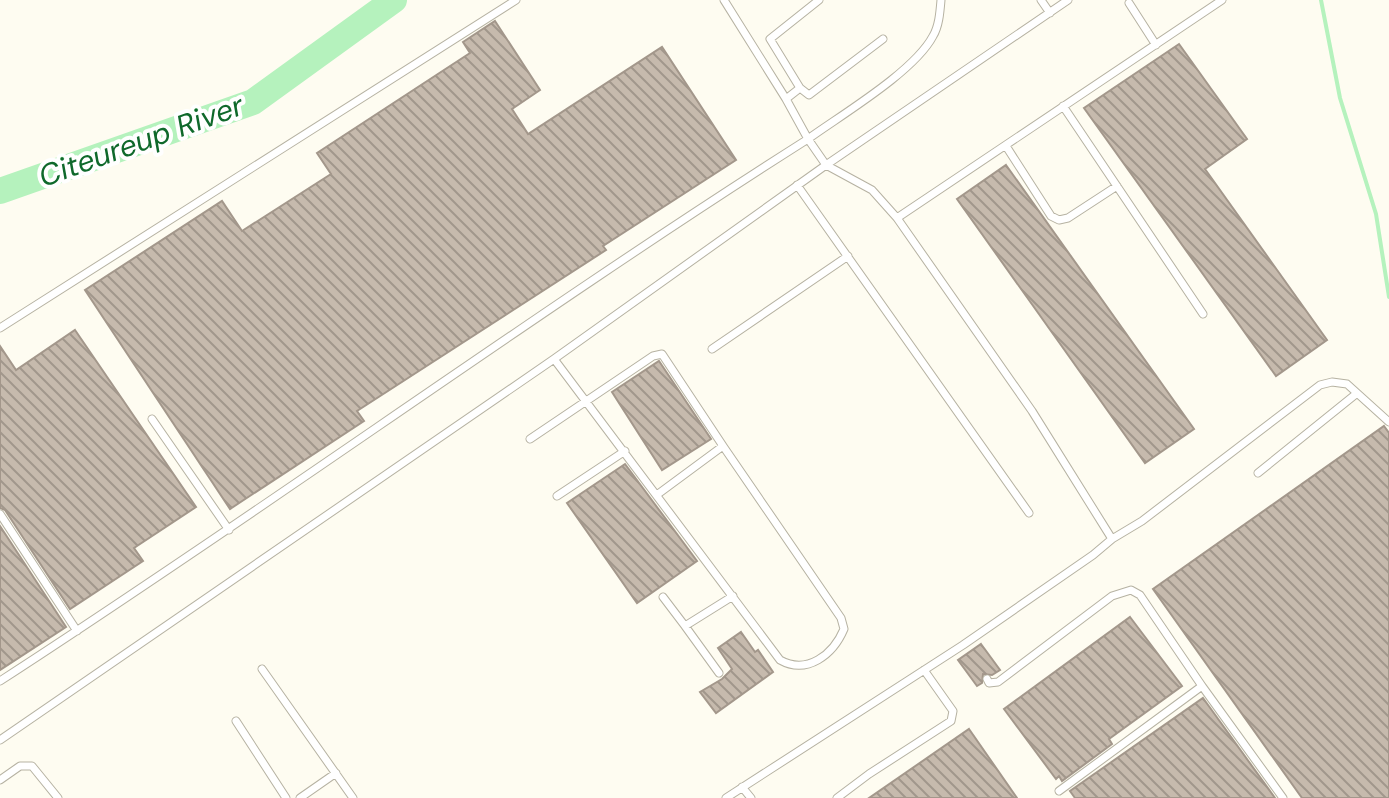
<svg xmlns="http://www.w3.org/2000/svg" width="1389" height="798" font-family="'DM Sans',sans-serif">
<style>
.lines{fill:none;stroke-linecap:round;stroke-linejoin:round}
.stream{stroke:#b5f2bd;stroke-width:4}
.river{stroke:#b5f2bd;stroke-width:26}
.building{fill:url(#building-back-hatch);stroke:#a3978b;stroke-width:2}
.lane-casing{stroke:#b6b2a2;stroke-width:9}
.lane{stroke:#fff;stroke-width:7}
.labels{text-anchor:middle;stroke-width:8;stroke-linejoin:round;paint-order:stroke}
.water-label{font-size:30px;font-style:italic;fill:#0f692b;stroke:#fff}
</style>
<defs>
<pattern id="building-back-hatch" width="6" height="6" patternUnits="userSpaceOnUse" patternTransform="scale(2)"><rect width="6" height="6" fill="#c6baad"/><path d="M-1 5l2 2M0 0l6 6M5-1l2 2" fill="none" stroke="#a1978c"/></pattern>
</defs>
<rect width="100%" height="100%" fill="#fefcf1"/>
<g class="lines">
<path class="stream" d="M 1321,0 L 1340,98 L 1376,214 L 1389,297"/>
<path class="river" d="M 0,191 L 253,102 L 394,0"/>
</g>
<path class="building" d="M 495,21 L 540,90 L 512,109 L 528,134 L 662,47 L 736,160 L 603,246 L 606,250 L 357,411 L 364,421 L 230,509 L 85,290 L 222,201 L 242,231 L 331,174 L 317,153 L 470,53 L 463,42 Z
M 1179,44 L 1247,139 L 1205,169 L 1327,340 L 1276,376 L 1084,108 Z
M 1006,165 L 1194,429 L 1145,463 L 957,199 Z
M 75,330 L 196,507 L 134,548 L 143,561 L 70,609 L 5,510 L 0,508 L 0,346 L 16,370 Z
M 659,361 L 711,439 L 662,470 L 612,392 Z
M 1384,426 L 1389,433 L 1389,798 L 1302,798 L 1153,589 Z
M 625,464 L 697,561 L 637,603 L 567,503 Z
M 0,526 L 66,627 L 0,670 Z
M 1130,617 L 1182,686 L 1109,739 L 1112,744 L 1062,781 L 1059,776 L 1056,779 L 1004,709 Z
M 741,632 L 755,652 L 758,650 L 773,672 L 716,713 L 700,692 L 722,679 L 732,669 L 718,648 Z
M 981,644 L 1000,670 L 992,675 L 983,674 L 982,683 L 977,686 L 958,660 Z
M 1203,698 L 1275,798 L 1075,798 L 1070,791 Z
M 969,729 L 1017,798 L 869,798 Z"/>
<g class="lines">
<g class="lane-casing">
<path id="lane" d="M 724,0 L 786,99 L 808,139 C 841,115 914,72 933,36 C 939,26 940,12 941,0
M 1041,0 L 1050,13
M 1129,3 L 1156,45
M 800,88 L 809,95 L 883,39
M 786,99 L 800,88 L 770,39 L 819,0
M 1063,106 L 1203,314
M 1006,146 L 1051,216 L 1059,220 L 1068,218 L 1117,186
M 797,185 L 1029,513
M 897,218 L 1222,0
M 0,328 L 516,0
M 712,349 L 848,256
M 554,359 L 780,660 C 807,675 833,655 844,629 L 841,618 L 723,446 L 658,494
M 152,419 L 229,530
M 530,439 L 653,356 L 662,354 L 723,446
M 1258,473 L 1356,394
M 557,496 L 625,451
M 0,514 L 77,631
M 1112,539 L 1142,521 L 1320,385 L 1332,382 L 1347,384 L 1389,422
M 663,597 L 685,626 L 733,596
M 685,626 L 719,673
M 262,669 L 353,798
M 987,679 L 989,683 L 998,682 L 1112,596 L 1131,590 L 1140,595 L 1202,686 L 1059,791
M 0,681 C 272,505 534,313 808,139 L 826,165 L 1068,0
M 1202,686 L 1283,798
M 236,721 L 286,798
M 0,740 L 554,359 L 826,165 L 872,190 L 897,218 L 1032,411 L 1112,539 L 1093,555 L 963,645 L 726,798
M 0,780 L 20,766 L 32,766 L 58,798
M 742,787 L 751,798
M 300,798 L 336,773
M 837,798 L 869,774 L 951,721 L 953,711 L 924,670"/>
</g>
<use href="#lane" class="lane"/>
</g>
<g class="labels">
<g class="water-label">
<text transform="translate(141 141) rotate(-20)" y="10">Citeureup River</text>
</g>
</g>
</svg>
